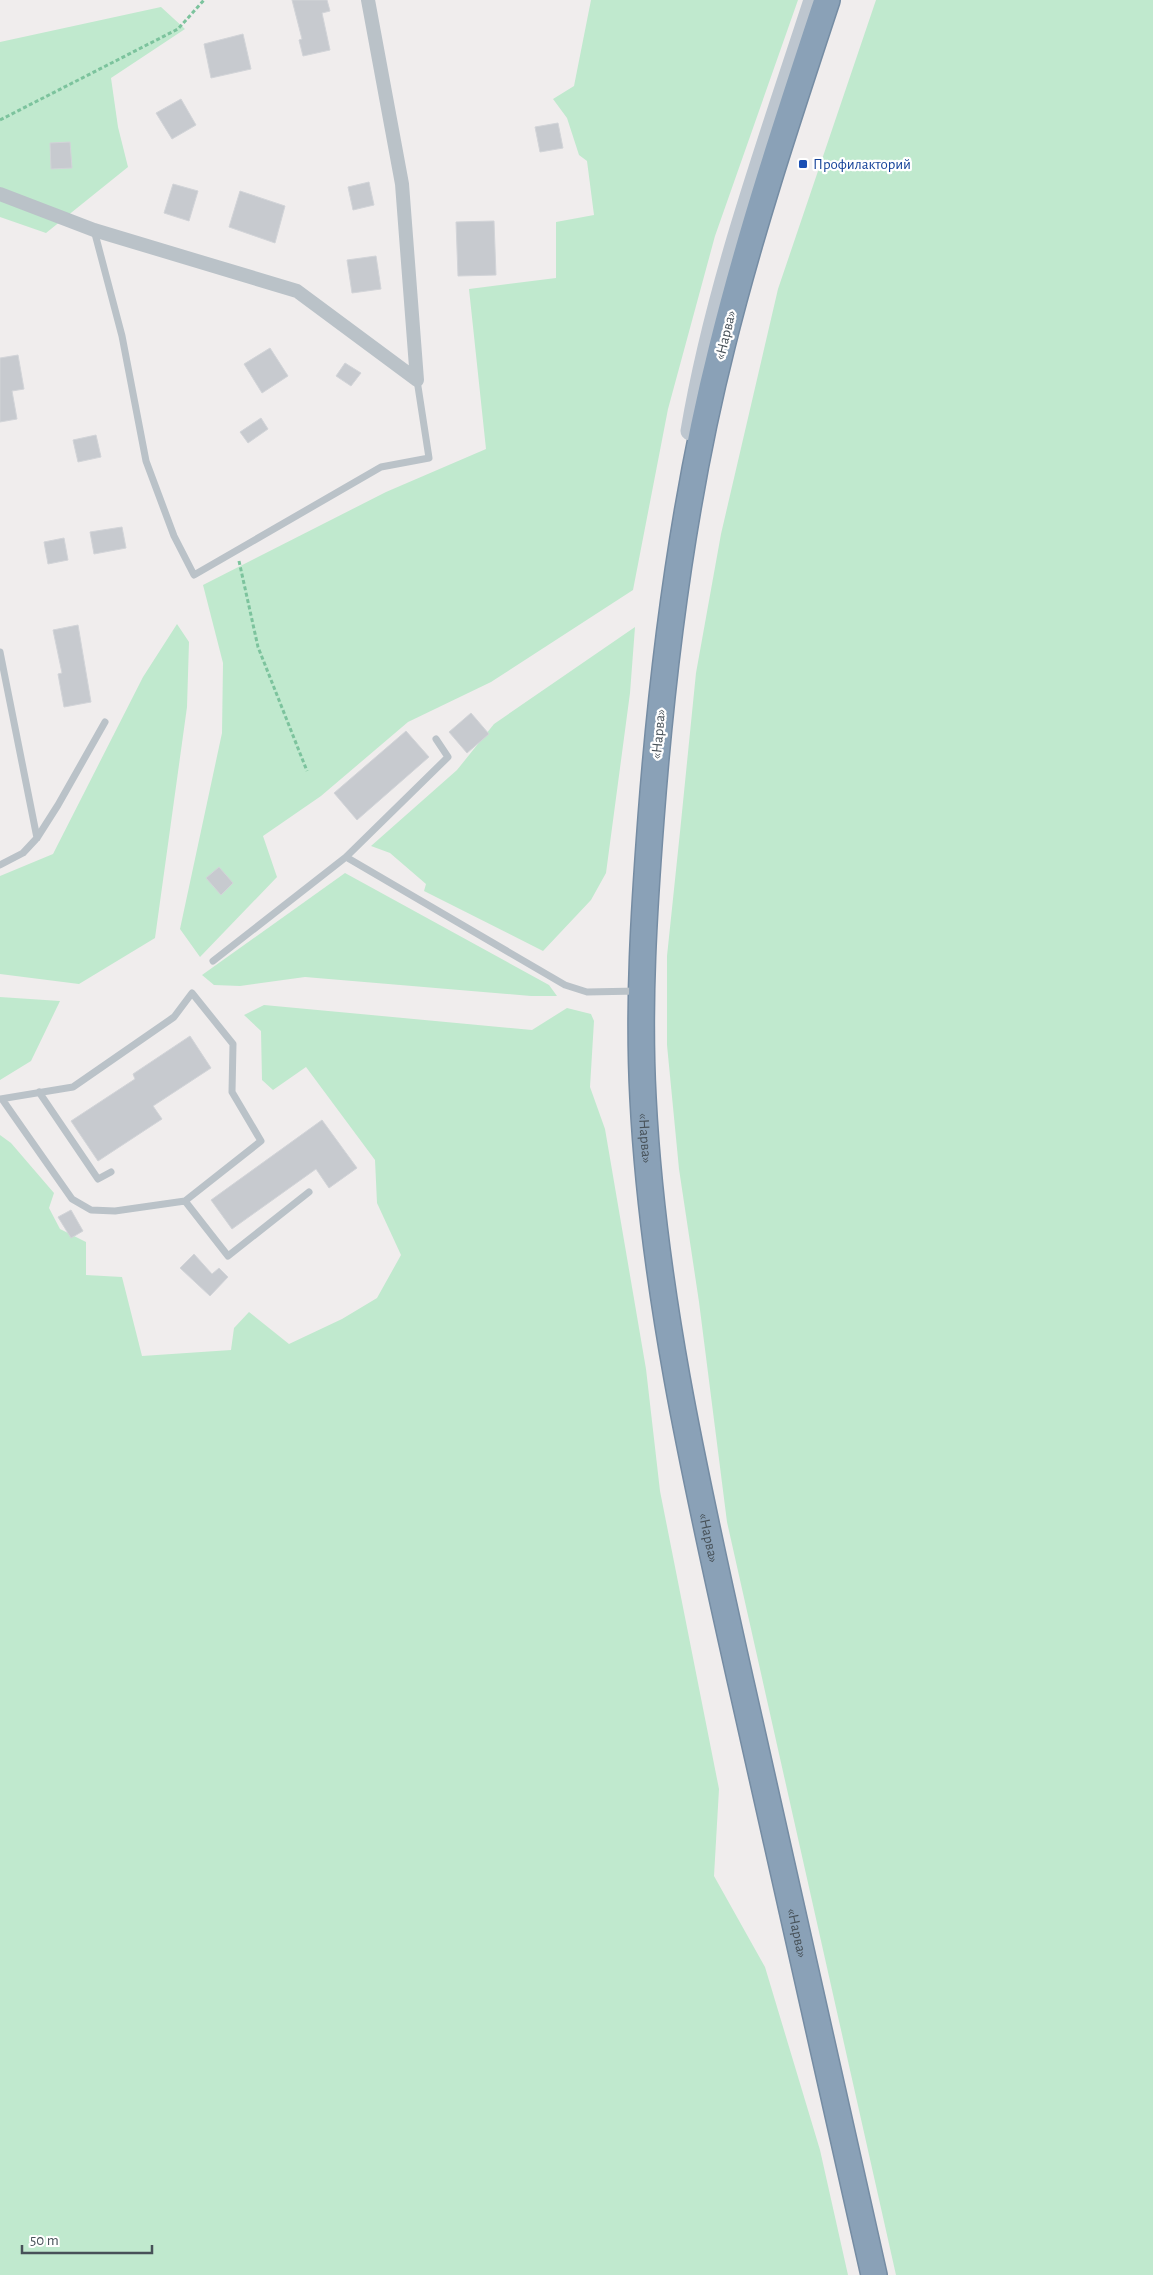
<svg xmlns="http://www.w3.org/2000/svg" width="1153" height="2275" font-family="'Alegreya Sans',sans-serif">
<style>
.green{fill:#c0e9ce}
.building{fill:#c7cacf;stroke:#d2d4d8}
.lines{fill:none;stroke-linecap:round;stroke-linejoin:round}
.highway-casing{stroke:#758ca3;stroke-width:28}
.path{stroke:#7cc39d;stroke-width:3;stroke-dasharray:4 2.5;stroke-linecap:butt}
.lane{stroke:#bac2c8;stroke-width:7}
.street{stroke:#bac2c8;stroke-width:14}
.secondary{stroke:#bdc6cf;stroke-width:19}
.highway{stroke:#8aa1b7;stroke-width:25}
.transit-dot{fill:#1a4fb4;stroke:#fff;stroke-width:2}
.labels{text-anchor:middle;stroke-width:4.5;stroke-linejoin:round;paint-order:stroke}
.transit-label{font-size:15px;fill:#164399;stroke:#fff;text-anchor:start}
.street-label{font-size:15px;fill:#475158;stroke:#fff}
</style>
<rect width="100%" height="100%" fill="#f0eded"/>
<path class="green" d="M 591,0 L 798,0 L 715,236 L 668,409 L 633,590 L 491,682 L 408,722 L 321,796 L 263,836 L 277,877 L 200,957 L 180,929 L 222,733 L 223,663 L 203,585 L 386,492 L 486,449 L 469,289 L 556,278 L 556,222 L 594,215 L 587,161 L 579,155 L 567,118 L 553,99 L 574,86 Z
M 876,0 L 1153,0 L 1153,2275 L 896,2275 L 727,1522 L 699,1302 L 679,1169 L 667,1045 L 667,956 L 680,832 L 696,673 L 721,534 L 778,289 Z
M 161,7 L 185,29 L 111,78 L 118,127 L 128,167 L 46,233 L 0,217 L 0,42 Z
M 177,624 L 189,642 L 187,707 L 155,938 L 79,984 L 0,974 L 0,876 L 53,854 L 143,677 Z
M 635,627 L 630,693 L 606,873 L 591,900 L 543,951 L 424,891 L 426,884 L 390,853 L 371,846 L 457,770 L 494,724 Z
M 345,873 L 549,985 L 557,996 L 531,996 L 305,977 L 240,986 L 214,985 L 202,975 Z
M 0,997 L 60,1001 L 31,1061 L 0,1080 Z
M 264,1005 L 532,1030 L 567,1008 L 591,1014 L 594,1021 L 590,1087 L 605,1129 L 646,1369 L 660,1491 L 719,1789 L 714,1876 L 765,1967 L 820,2150 L 848,2275 L 0,2275 L 0,1135 L 11,1143 L 54,1193 L 49,1208 L 60,1229 L 86,1242 L 86,1275 L 122,1277 L 142,1356 L 231,1350 L 234,1328 L 249,1312 L 289,1344 L 342,1319 L 377,1298 L 401,1255 L 377,1203 L 375,1160 L 306,1067 L 273,1090 L 262,1080 L 261,1031 L 244,1015 Z"/>
<path class="building" d="M 292,0 L 327,0 L 330,11 L 322,13 L 330,50 L 303,56 L 299,40 L 302,39 Z
M 243,34 L 251,69 L 211,78 L 204,44 Z
M 181,99 L 196,125 L 172,139 L 156,113 Z
M 558,123 L 563,148 L 540,152 L 535,127 Z
M 70,142 L 72,168 L 51,169 L 50,143 Z
M 369,182 L 374,205 L 353,210 L 348,187 Z
M 173,184 L 198,191 L 189,221 L 164,213 Z
M 240,191 L 285,206 L 275,243 L 229,227 Z
M 494,221 L 496,275 L 458,276 L 456,222 Z
M 376,256 L 381,289 L 352,293 L 347,260 Z
M 270,348 L 288,376 L 262,393 L 244,364 Z
M 18,355 L 24,389 L 12,391 L 17,419 L 0,422 L 0,358 Z
M 345,363 L 361,373 L 351,386 L 336,376 Z
M 261,418 L 268,429 L 248,443 L 240,432 Z
M 96,435 L 101,457 L 78,462 L 73,440 Z
M 122,527 L 126,548 L 94,554 L 90,532 Z
M 64,538 L 68,560 L 48,564 L 44,542 Z
M 78,625 L 91,702 L 64,707 L 58,674 L 62,673 L 53,630 Z
M 471,713 L 489,734 L 467,753 L 449,732 Z
M 406,731 L 429,757 L 357,820 L 334,793 Z
M 219,867 L 233,883 L 221,895 L 206,878 Z
M 190,1036 L 211,1068 L 153,1106 L 162,1119 L 98,1161 L 71,1121 L 135,1079 L 133,1074 Z
M 322,1120 L 357,1168 L 329,1188 L 316,1169 L 232,1229 L 211,1200 Z
M 71,1210 L 83,1231 L 71,1238 L 58,1217 Z
M 194,1254 L 212,1274 L 219,1268 L 228,1277 L 210,1296 L 180,1268 Z"/>
<g class="lines">
<g class="highway-casing">
<g id="highway">
<path id="s1" d="M 827,0 C 789,115 751,229 722,346 C 683,500 663,659 651,818 C 644,911 638,1004 643,1098 C 653,1296 698,1490 741,1683 C 786,1881 830,2078 874,2275"/>
</g>
</g>
<path class="path" d="M 0,120 L 178,29 L 204,0
M 239,561 L 258,647 L 307,771"/>
<path class="lane" d="M 94,230 L 122,336 L 146,461 L 174,536 L 194,575 L 381,467 L 429,458 L 417,380
M 0,652 L 37,838
M 346,857 L 565,985 L 587,992 L 638,991
M 0,865 L 23,853 L 37,838 L 58,805 L 105,722
M 213,961 L 346,857 L 448,757 L 436,739
M 39,1092 L 98,1179 L 111,1172
M 0,1099 L 73,1087 L 174,1017 L 192,993 L 233,1044 L 232,1092 L 261,1141 L 185,1201
M 2,1099 L 72,1199 L 91,1210 L 115,1211 L 185,1201
M 185,1201 L 228,1256 L 309,1192"/>
<path class="street" d="M 0,194 L 94,230 L 297,291 L 417,380 L 402,184 L 368,0"/>
<path class="secondary" d="M 690,431 C 715,284 767,142 813,0"/>
<use href="#highway" class="highway"/>
</g>
<rect class="transit-dot" x="798" y="159" width="10" height="10" rx="2.5"/>
<g class="labels">
<g class="transit-label">
<text x="813" y="169">Профилакторий</text>
</g>
<g class="street-label">
<text transform="translate(725 335) rotate(-76)" y="5">«Нарва»</text>
<text transform="translate(658 734) rotate(-85)" y="5">«Нарва»</text>
<text dy="5" stroke="none"><textPath href="#s1" startOffset="1160">«Нарва»</textPath></text>
<text dy="5" stroke="none"><textPath href="#s1" startOffset="1565">«Нарва»</textPath></text>
<text dy="5" stroke="none"><textPath href="#s1" startOffset="1970">«Нарва»</textPath></text>
</g>
</g>
<path d="M22 2245v8h130v-8" fill="none" stroke="#475158" stroke-width="2.5"/>
<text x="30" y="2245" font-size="15" fill="#475158" stroke="#ffffff" stroke-width="4" paint-order="stroke">50 m</text>
</svg>
